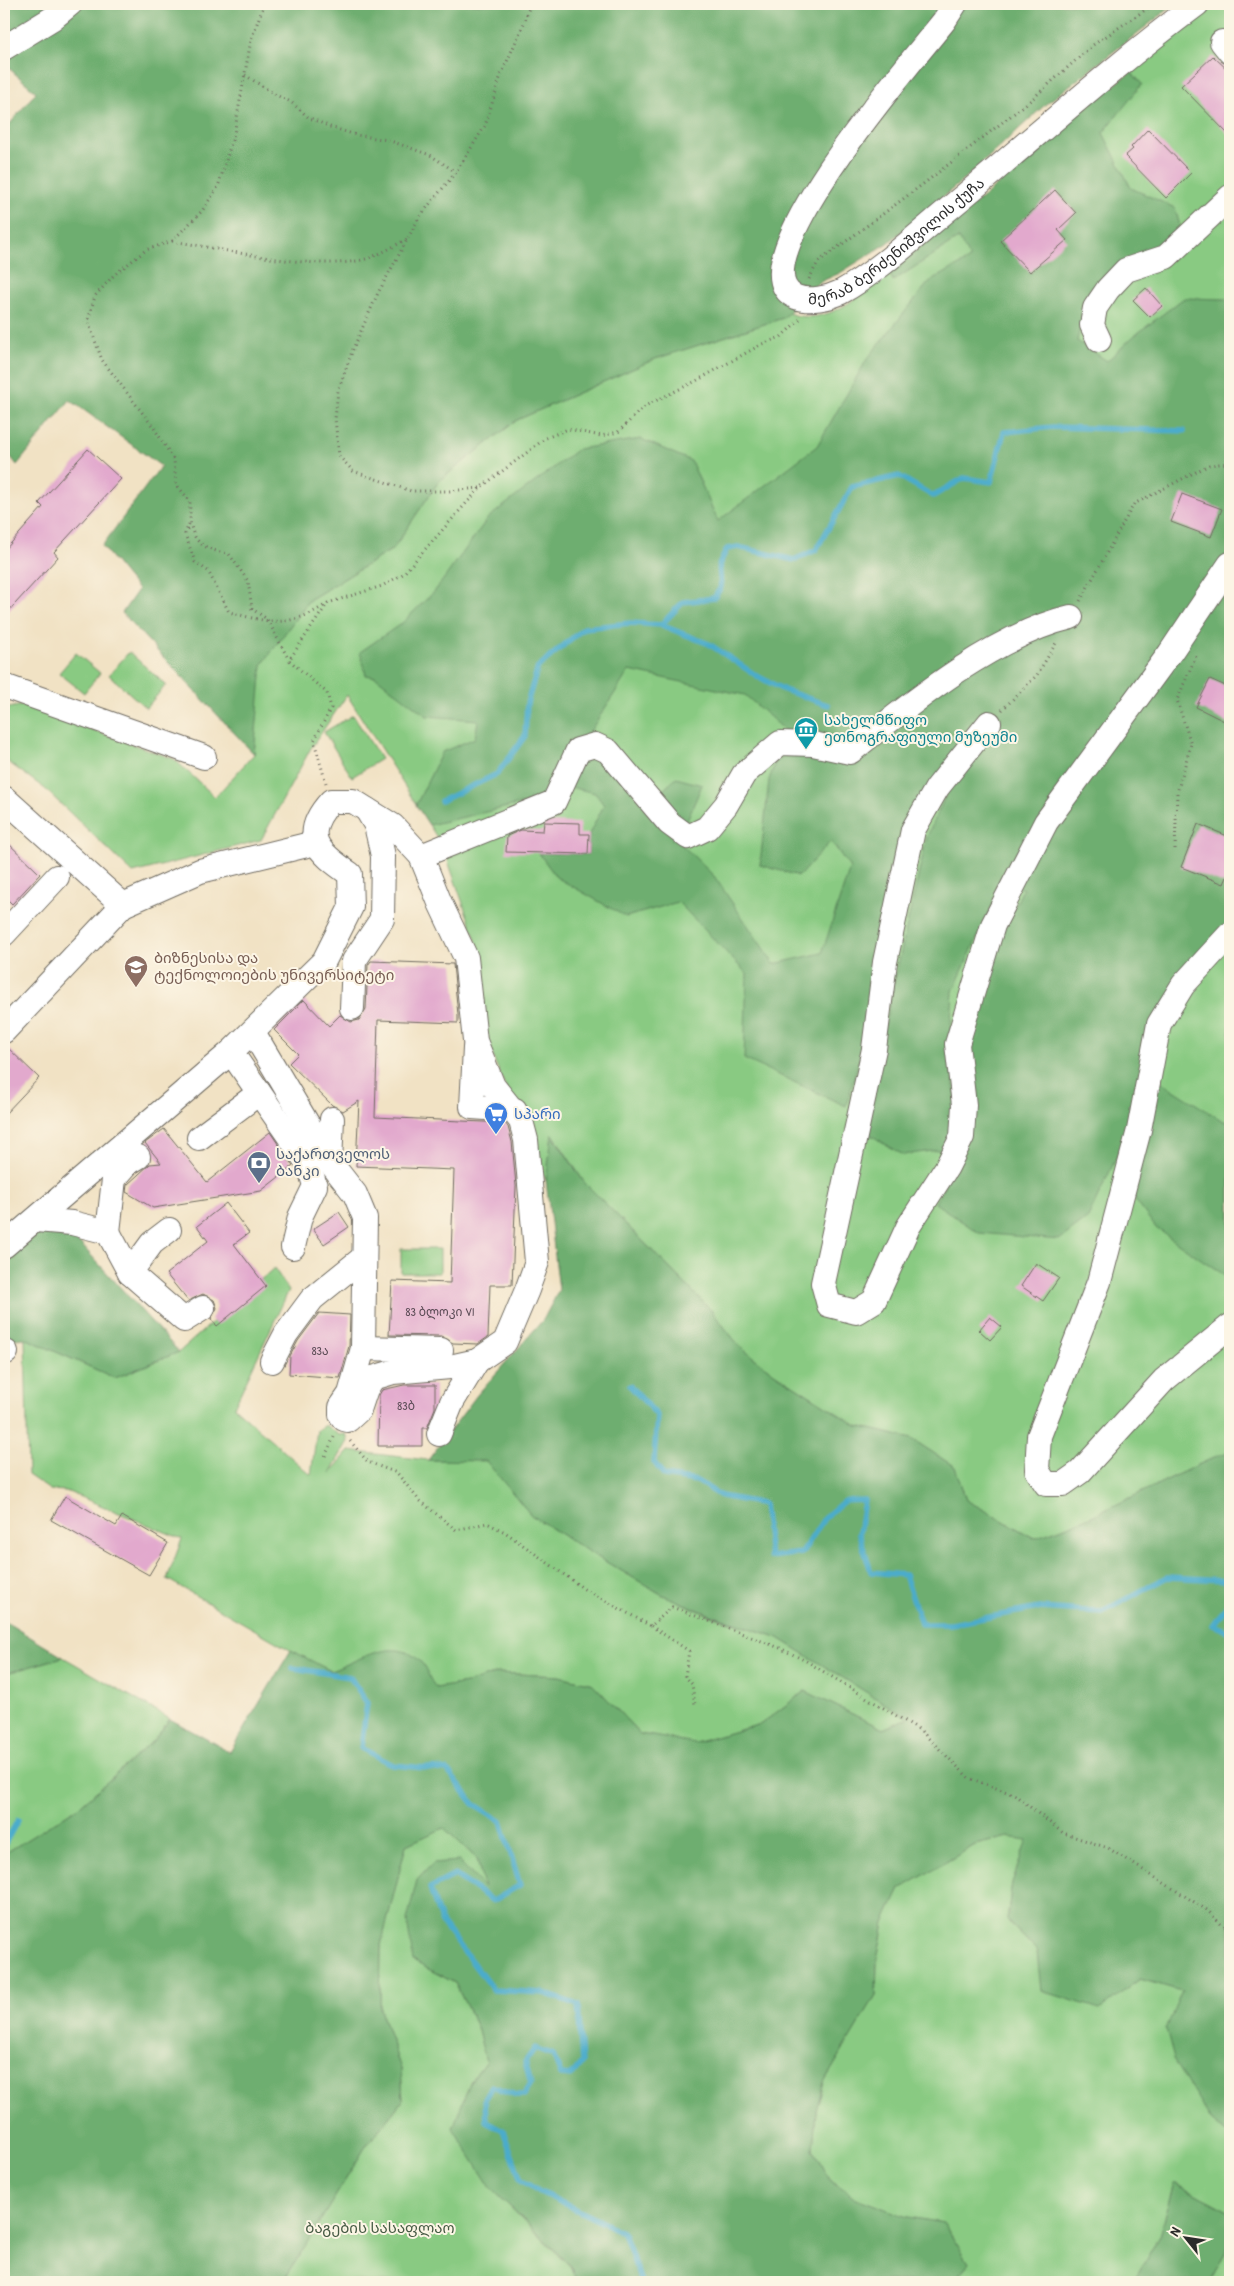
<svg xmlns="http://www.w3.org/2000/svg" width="1234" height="2286" font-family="'Patrick Hand','Noto Sans Georgian',sans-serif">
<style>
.green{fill:#89ca82;stroke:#5a7a56}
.forest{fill:#6eae70;stroke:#4c6c4e}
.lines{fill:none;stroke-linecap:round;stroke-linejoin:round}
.stream{stroke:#4caccb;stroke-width:5.5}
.building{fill:#e2a9cd}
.minor-casing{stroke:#706b61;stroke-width:26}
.path{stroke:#706b61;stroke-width:3;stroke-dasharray:1 4;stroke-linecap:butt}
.minor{stroke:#fff;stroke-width:24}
.labels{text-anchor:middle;stroke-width:4;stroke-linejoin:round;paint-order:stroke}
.number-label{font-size:12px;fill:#594a54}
.street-label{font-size:15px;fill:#2b2b2b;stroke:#fcf5e5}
.culture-label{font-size:15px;fill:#0d838f;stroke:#fcf5e5;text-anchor:start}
.education-label{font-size:15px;fill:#785e54;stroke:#fcf5e5;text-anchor:start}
.shop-label{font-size:15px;fill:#366cbe;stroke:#fcf5e5;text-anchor:start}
.service-label{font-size:15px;fill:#4e5e75;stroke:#fcf5e5;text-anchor:start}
.park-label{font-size:15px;fill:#475b45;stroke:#fcf5e5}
</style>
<rect width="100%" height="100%" fill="#fcf5e5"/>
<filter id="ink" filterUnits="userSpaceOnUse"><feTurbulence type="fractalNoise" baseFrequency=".02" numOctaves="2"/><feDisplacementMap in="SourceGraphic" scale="10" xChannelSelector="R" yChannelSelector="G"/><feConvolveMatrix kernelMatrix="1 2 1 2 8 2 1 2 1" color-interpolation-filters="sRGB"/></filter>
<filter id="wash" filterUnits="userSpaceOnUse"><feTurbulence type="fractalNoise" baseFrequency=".0096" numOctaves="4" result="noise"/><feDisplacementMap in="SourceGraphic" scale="20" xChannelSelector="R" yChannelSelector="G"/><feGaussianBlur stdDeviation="1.12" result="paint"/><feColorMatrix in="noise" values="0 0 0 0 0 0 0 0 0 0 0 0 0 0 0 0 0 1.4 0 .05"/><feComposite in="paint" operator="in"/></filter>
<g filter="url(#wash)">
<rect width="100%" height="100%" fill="#f1e2c4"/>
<path class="green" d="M 1214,4 L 1230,4 L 1230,1451 C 1164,1478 1102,1517 1034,1538 L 966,1500 L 955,1467 L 912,1439 L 857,1426 L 774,1373 L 740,1347 L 710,1309 L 584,1182 L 553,1134 L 546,1181 L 534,1156 L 495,1062 L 480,1015 L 475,966 L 482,957 L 443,847 L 347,695 L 311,748 L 261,840 L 133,873 L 44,788 L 4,759 L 4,709 L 23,705 L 174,759 L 215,797 L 254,754 L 261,665 L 309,600 L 393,549 L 439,481 L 517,420 L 655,359 L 783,318 L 788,313 C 828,328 860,295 889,271 L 894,280 L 959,238 L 1139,81 L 1131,72 Z
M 129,652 L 166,685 L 146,708 L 109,675 Z
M 76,653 L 100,673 L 84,693 L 59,673 Z
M 353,715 L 381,759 L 352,777 L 324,732 Z
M 401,1249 L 440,1249 L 440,1273 L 401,1273 Z
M 274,1268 L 289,1290 L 234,1407 L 311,1475 L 317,1430 L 325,1425 L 339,1435 L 346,1434 L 348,1441 L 330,1473 L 349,1451 L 428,1460 L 486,1460 L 531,1515 L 589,1552 L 663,1595 L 711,1616 L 777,1637 L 908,1718 L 883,1729 L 805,1691 L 761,1724 L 695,1743 L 640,1734 L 593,1684 L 559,1676 L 497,1673 L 467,1683 L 436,1688 L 433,1685 L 352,1663 L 331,1671 L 309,1661 L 167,1579 L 182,1539 L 66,1491 L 50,1490 L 28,1475 L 25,1338 L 115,1378 L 179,1352 Z
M 63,1657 L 170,1719 L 154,1740 L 79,1807 L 4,1854 L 4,1674 Z
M 444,1827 L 477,1859 L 485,1888 L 413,1961 L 455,1983 L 477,2027 L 486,2061 L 470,2082 L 491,2188 L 572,2268 L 577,2282 L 283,2282 L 366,2146 L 403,2100 L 401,2069 L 380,2009 L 381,1945 L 406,1845 Z
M 1008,1837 L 1028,1839 L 1012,1883 L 1007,1920 L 1037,1951 L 1042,1991 L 1100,2008 L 1140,1979 L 1182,1991 L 1210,2119 L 1230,2135 L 1230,2212 L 1175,2183 L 1160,2235 L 1133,2282 L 952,2282 L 969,2263 L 943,2223 L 907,2217 L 852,2197 L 829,2179 L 813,2149 L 816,2110 L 824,2082 L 876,1995 L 877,1959 L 884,1923 L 900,1889 L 975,1845 Z
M 1230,2245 L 1230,2282 L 1209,2282 Z"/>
<path class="forest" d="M 10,4 L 545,4 L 546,6 L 549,4 L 1175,4 L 1046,104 L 968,176 L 888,243 L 840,273 L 820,282 L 783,318 L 655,359 L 517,420 L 439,481 L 393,549 L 309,600 L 262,665 L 254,754 L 122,613 L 138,590 L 102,546 L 161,466 L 70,400 L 17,465 L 4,448 L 4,131 L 36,92 L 4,64 L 4,9 Z
M 1131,72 L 1142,84 L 1103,133 L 1131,188 L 1175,208 L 1183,237 L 1127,261 L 1088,292 L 1077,341 L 1107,361 L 1134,336 L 1184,298 L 1226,299 L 1230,301 L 1230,927 L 1149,1027 L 1124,1141 L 1088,1218 L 1059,1240 L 979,1233 L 935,1203 L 962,1153 L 964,1042 L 994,951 L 1023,889 L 1003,882 L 953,991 L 949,1054 L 959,1116 L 953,1148 L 903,1155 L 861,1129 L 927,837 L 949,788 L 1001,723 L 988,714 L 914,808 L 865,1038 L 846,1106 L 744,1059 L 747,974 L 678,902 L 626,917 L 556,877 L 539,853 L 588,854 L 589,834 L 604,805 L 595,793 L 570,787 L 583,754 L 607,757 L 649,803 L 676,778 L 702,785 L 678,841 L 714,876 L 774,964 L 822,953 L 850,868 L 831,841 L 799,876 L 760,865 L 769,780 L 786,731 L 745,695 L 629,671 L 547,798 L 429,825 L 416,805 L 442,752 L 475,738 L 478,720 L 427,716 L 376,677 L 366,675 L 360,652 L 402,623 L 435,591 L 488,518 L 578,449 L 641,439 L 691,461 L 718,521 L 817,446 L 867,359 L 929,282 L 970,259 L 959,238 L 893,281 L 889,271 L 988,193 L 1073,117 Z
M 1155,1078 L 1223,1121 L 1230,1122 L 1230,1279 L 1156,1228 L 1129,1192 Z
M 552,1134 L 584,1182 L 710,1309 L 740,1347 L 774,1373 L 857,1426 L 912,1439 L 955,1467 L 966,1500 L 1034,1538 C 1102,1517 1164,1478 1230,1451 L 1230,2135 L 1210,2119 L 1176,2065 L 1166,2029 L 1182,1991 L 1140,1979 L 1100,2009 L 1041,1991 L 1037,1951 L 1007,1920 L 1012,1883 L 1027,1840 L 1008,1837 L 975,1845 L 900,1889 L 884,1923 L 877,1959 L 876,1995 L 824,2082 L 816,2110 L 813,2149 L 829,2179 L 853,2197 L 907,2217 L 943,2223 L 969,2263 L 952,2282 L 577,2282 L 572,2267 L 491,2188 L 453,2128 L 470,2082 L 486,2061 L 477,2027 L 455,1983 L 413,1961 L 407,1920 L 417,1880 L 433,1863 L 459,1861 L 484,1887 L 477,1859 L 444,1828 L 406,1845 L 381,1945 L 380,2009 L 401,2069 L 403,2100 L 366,2146 L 283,2282 L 4,2282 L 4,1854 L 79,1807 L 154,1740 L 170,1719 L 230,1752 L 291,1650 L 331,1671 C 358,1661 394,1635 420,1661 C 427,1668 429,1680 436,1688 L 467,1683 L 497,1673 L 559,1676 L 593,1684 L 640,1734 L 695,1743 L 761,1724 L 805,1691 L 883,1729 L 908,1718 L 777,1637 L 711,1615 L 663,1595 L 589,1552 L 531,1515 L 486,1461 L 428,1460 L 477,1395 L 543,1320 L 559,1290 L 546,1181 Z
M 42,1230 L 78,1241 L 179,1352 L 115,1378 L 25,1338 L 4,1340 L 4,1258 Z
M 4,1621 L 63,1657 L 4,1674 Z
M 1175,2183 L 1230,2212 L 1230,2245 L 1209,2282 L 1133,2282 L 1160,2235 Z"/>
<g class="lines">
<path class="stream" d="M 661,625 L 709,644 L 757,676 L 784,690 L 828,705
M 441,801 L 497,774 L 525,736 L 527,703 L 538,667 L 584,628 L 630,623 L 661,625 L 683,602 L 714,598 L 721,587 L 719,565 L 727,549 L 738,547 L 794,560 L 816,550 L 852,487 L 899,476 L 933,496 L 964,478 L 991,482 L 1004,432 L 1053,427 L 1184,431
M 630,1386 L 657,1415 L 654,1462 L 664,1476 L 697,1481 L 721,1496 L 764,1504 L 770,1557 L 802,1553 L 825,1517 L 844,1501 L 864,1500 L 859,1534 L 871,1572 L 905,1575 L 921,1624 L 951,1624 L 1039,1608 L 1102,1612 L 1167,1577 L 1225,1580 L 1230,1593
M 1230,1601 L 1213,1625 L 1230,1632
M 293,1668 L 350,1677 L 367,1703 L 361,1748 L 393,1765 L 447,1770 L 474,1804 L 501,1821 L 520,1885 L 493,1901 L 455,1875 L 430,1888 L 441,1921 L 493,1990 L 543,1993 L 578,2005 L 582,2062 L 571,2076 L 561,2075 L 553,2055 L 535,2048 L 525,2062 L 531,2083 L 524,2095 L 516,2095 L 492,2086 L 485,2098 L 486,2121 L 503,2130 L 521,2180 L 540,2192 L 624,2233 L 641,2282
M 4,1845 L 18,1820"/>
</g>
<g id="blocks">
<path class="building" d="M 1213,56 L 1230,72 L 1230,136 L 1181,86 Z
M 1148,129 L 1191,173 L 1166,198 L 1125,156 L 1133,149 L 1131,147 Z
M 1055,190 L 1076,213 L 1058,230 L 1067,240 L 1030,272 L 1000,241 Z
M 1146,288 L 1162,306 L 1150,317 L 1133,300 Z
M 88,449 L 121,479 L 54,552 L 58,557 L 4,616 L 4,551 L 43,507 L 39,503 Z
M 1182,494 L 1222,509 L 1211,537 L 1171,522 Z
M 1210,679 L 1230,688 L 1230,724 L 1196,707 Z
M 544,822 L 580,823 L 580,834 L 589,834 L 588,854 L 506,852 L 507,836 L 521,830 L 543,831 Z
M 1198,824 L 1230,837 L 1230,870 L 1224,884 L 1181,867 Z
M 4,839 L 40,874 L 12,904 L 4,896 Z
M 371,961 L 453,964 L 458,1015 L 458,1023 L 378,1020 L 375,1117 L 505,1123 L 508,1127 L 512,1142 L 516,1186 L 512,1285 L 490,1285 L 488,1337 L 478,1344 L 453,1343 L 441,1336 L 389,1335 L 392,1281 L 450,1283 L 454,1170 L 356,1166 L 359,1101 L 343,1111 L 332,1105 L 289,1063 L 298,1054 L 274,1030 L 304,1000 L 329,1026 L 340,1015 L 351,1022 L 359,1020 L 366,1009 L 368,965 Z
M 4,1044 L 39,1078 L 4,1115 Z
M 164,1129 L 207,1182 L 270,1132 L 293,1166 L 261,1191 L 153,1208 L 126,1192 L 127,1185 L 150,1164 L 161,1163 L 145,1143 Z
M 226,1203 L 249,1233 L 234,1244 L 266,1286 L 217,1326 L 211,1319 L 217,1308 L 214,1300 L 203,1294 L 188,1301 L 166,1274 L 208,1241 L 197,1226 Z
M 339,1212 L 349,1227 L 324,1244 L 313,1229 Z
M 1036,1263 L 1059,1278 L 1043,1301 L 1021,1286 Z
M 319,1313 L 350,1315 L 349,1346 L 340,1378 L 289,1374 L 290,1356 L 298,1341 Z
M 990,1317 L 1002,1327 L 990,1340 L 979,1330 Z
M 404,1385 L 435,1385 L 435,1408 L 427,1428 L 422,1428 L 422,1446 L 378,1446 L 379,1395 L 382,1390 Z
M 65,1496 L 116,1526 L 122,1516 L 168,1543 L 149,1575 L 51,1520 Z"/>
</g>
</g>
<g filter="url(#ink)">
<use href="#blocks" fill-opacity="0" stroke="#706b61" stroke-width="1"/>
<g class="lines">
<g class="minor-casing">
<g id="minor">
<path id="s1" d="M 955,4 L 944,21 C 920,52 729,269 796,297 C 809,302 829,298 841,292 C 876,273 919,233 951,207 C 1033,139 1112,67 1197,4"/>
<path d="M 1222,42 L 1230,52"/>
<path d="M 4,48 L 53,18 L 70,4"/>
<path d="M 1099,340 L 1092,325 L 1095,308 L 1108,289 L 1126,270 L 1166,257 L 1230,197"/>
<path d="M 4,686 L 204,757"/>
<path d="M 989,723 L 937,788 L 913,830 L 885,962 L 874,1049 L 823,1283 L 829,1305 L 856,1312 L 874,1301 L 908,1227 L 947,1167 L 962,1137 L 964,1105 L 957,1044 L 993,925 L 1046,822 L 1170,653 L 1230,564"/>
<path d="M 4,798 L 123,905"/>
<path d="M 421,856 L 554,802 L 578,750 L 595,745 L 608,751 L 669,823 L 688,837 L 707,828 L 726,805 L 744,774 L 780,743 L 813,744 L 850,752 C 911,703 994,635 1071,617"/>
<path d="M 4,934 L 57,877"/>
<path d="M 1230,934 L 1183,985 L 1159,1024 L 1139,1130 L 1099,1282 L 1039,1436 L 1037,1470 L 1046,1484 L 1063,1484 L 1080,1472 L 1164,1380 L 1230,1326"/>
<path d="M 352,1008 L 354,961 L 382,919 L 383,856 L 376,825 L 367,810"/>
<path d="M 4,1031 L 123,905 L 200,871 L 315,843"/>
<path d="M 475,1048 L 472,1107 L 515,1110"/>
<path d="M 231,1052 L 309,1165 L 315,1186 L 300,1217 L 293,1247"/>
<path d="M 199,1138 L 259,1093"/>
<path d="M 330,1162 L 332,1119"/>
<path d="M 36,1220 L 72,1223 L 108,1232 L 130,1273 L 184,1320 L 203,1308"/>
<path d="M 108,1232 L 114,1179 L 128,1163 L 138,1157"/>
<path d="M 4,1246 L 231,1052 L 324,961 L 351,907 L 350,874 C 318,852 299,836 331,801 L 353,801 L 393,826 L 421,856 L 440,903 L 466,958 L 475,1041 L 493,1086 L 521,1121 L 526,1140 L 537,1262 L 527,1290 L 505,1342 L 477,1361 L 450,1367 L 393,1372 L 373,1378 L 366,1389 L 359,1410 L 348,1420 L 344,1419 L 341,1415 L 341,1407 L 350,1394 L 363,1348 L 365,1218 L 355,1194 L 330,1162 L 253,1032"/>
<path d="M 130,1273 L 152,1243 L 169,1230"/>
<path d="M 363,1348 L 441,1350"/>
<path d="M 4,1352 L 6,1352"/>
<path d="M 272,1361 L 286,1334 L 312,1299 L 364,1257"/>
<path d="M 439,1434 L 452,1402 L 477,1361"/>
</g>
</g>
<path class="path" d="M 264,4 L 251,40 L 234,134 L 218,187 L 202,211 L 172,241 L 146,250 L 114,275 L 95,296 L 88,321 L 102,360 L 154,428 L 174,460 L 176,484 L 190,501 C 189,536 193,547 229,554 L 248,581 L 252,609 L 267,619 L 289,660
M 245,75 L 276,95 L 291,102 L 308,117 L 330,127 L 356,135 L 388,140 L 430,155 L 456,172
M 172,241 C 224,249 311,271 362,260 C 378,256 392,247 407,239
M 809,279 L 818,262 L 926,182 L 1031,100 L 1093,45 L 1154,4
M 480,488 L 449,491 L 411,491 L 353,471 L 339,456 L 335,419 L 338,391 L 353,349 L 378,293 L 420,216 L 456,172 L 485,126 L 501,75 L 525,21 L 530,4
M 189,524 L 185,534 L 195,562 L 208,571 L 229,612 C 269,623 289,628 325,605
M 1080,601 L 1134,504 L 1209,465 L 1230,463
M 1002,710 L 1037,675 L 1056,643
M 326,783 L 314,741 L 331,708 L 327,693 L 289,660 L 328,603 L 382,586 L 403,574 L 480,488 L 546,438 L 568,429 L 601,436 L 618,432 L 645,406 L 696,381 L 762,344 L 781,337 L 800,319
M 1175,849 L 1177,793 L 1191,744 L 1177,700 L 1196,656
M 350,1441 L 368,1462 L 397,1473 L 418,1499 L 456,1530 L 487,1523 L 505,1532 L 584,1589 L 651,1626 L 672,1607 L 780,1648 L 806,1661 L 920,1730 L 969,1778 L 1015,1795 L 1063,1833 L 1108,1848 L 1207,1910 L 1223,1926 L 1230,1928
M 325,1456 L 335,1435
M 651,1626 L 689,1651 L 685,1676 L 692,1684 L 695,1705"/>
<use href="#minor" class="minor"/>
</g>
</g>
<defs>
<g id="museum-pin" transform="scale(1.25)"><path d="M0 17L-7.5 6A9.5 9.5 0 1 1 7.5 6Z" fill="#0f9aa8" stroke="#fcf5e5"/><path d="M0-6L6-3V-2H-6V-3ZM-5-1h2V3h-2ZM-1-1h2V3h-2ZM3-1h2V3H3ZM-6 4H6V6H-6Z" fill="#fff"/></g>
<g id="university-pin" transform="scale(1.25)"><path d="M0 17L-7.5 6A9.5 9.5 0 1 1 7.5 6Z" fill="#8d6e63" stroke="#fcf5e5"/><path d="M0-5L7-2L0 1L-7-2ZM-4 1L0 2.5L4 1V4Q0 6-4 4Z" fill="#fff"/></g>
<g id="supermarket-pin" transform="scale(1.25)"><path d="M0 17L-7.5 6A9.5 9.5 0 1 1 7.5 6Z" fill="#3f7fe0" stroke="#fcf5e5"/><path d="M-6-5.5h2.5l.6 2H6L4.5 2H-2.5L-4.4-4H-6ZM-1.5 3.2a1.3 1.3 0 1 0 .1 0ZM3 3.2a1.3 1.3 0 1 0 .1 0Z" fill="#fff"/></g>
<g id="bank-pin" transform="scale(1.25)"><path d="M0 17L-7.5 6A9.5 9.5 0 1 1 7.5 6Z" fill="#5c6f8a" stroke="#fcf5e5"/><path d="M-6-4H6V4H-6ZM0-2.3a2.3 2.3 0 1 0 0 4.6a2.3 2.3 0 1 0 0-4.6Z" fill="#fff"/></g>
</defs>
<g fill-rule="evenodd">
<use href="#museum-pin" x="806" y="729"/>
<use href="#university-pin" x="136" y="967"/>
<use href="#supermarket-pin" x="496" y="1114"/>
<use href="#bank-pin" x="259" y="1163"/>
</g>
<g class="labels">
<g class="number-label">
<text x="440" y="1316">83 ბლოკი VI</text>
<text x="320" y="1355">83ა</text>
<text x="406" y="1410">83ბ</text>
</g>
<g class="street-label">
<text dy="5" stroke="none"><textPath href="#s1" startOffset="472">მერაბ ბერძენიშვილის ქუჩა</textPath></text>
</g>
<g class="culture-label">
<text x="824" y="725">სახელმწიფო<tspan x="824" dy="17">ეთნოგრაფიული მუზეუმი</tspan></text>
</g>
<g class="education-label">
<text x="154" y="963">ბიზნესისა და<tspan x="154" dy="17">ტექნოლოიების უნივერსიტეტი</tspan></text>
</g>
<g class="shop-label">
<text x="514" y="1119">სპარი</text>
</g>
<g class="service-label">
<text x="276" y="1159">საქართველოს<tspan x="276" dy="17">ბანკი</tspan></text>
</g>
<g class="park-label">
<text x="380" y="2233">ბაგების სასაფლაო</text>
</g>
</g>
<rect width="1234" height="2286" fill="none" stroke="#fcf5e5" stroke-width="20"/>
<g transform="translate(1186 2238) rotate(300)" stroke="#fcf5e5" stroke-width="4" paint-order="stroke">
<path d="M0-4L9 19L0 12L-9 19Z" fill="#2b2b2b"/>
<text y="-8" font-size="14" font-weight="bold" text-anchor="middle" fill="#2b2b2b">N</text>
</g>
</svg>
